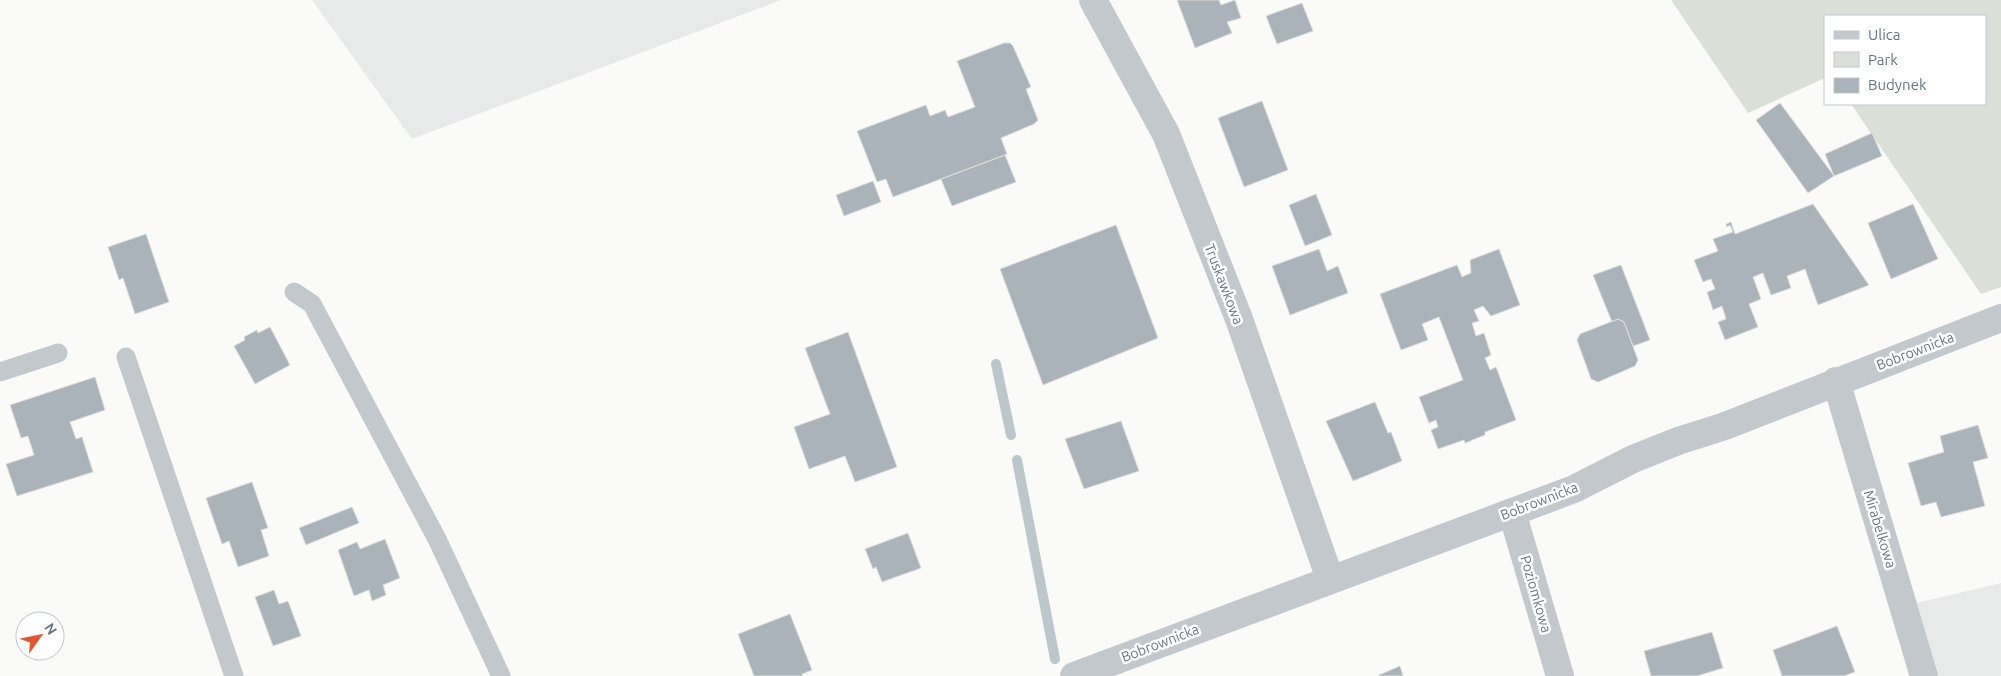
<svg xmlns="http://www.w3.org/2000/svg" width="2001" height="676" font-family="Ubuntu,sans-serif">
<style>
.built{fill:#e8e9e9}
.green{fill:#dadfd7}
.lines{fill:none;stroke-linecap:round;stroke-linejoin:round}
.stream{stroke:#bbc7cb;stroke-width:10}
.building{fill:#aab3b9;stroke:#dcdcda}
.lane{stroke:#c3c8cc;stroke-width:19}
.street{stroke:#c3c8cc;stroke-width:28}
.labels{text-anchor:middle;stroke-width:5;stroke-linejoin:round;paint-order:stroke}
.street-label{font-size:14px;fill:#657683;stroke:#fff}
</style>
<rect width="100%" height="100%" fill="#fafaf8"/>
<path class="built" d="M 312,0 L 781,0 L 412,139 Z
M 2001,583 L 2001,676 L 1939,676 L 1917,603 Z"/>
<path class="green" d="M 1671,0 L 2001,0 L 2001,287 L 1981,294 L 1851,104 L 1985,104 L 1985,16 L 1825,16 L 1825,78 L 1748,113 Z"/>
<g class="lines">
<path class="stream" d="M 996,364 L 1011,435
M 1017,460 L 1055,659"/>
</g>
<path class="building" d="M 1177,0 L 1219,0 L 1221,5 L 1235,0 L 1241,18 L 1227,22 L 1232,33 L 1195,48 Z
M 1302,3 L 1313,31 L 1277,44 L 1266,16 Z
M 1004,43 L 1010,43 L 1013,46 L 1031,87 L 1026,89 L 1038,120 L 1034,124 L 1001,138 L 1007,154 L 1005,155 L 893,197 L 886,179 L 877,182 L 857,131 L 926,105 L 930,116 L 945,110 L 948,117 L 975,107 L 957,61 Z
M 1262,101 L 1288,170 L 1244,187 L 1218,118 Z
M 1780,103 L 1834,176 L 1808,193 L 1756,120 Z
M 1872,133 L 1882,156 L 1834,176 L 1825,154 Z
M 1005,155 L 1016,182 L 952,206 L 941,179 Z
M 873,181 L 881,202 L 844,216 L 836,195 Z
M 1316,194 L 1332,235 L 1305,246 L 1289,205 Z
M 1813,204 L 1869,285 L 1818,305 L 1805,269 L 1787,276 L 1791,288 L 1771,295 L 1763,273 L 1753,277 L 1761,299 L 1749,304 L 1758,327 L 1725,340 L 1718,322 L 1726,319 L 1722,306 L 1713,310 L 1707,292 L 1715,289 L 1711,279 L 1703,282 L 1694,260 L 1718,251 L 1713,239 L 1733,232 L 1730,225 L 1727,227 L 1726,224 L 1731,222 L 1735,234 Z
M 1913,204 L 1938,259 L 1891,279 L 1868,223 Z
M 1116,225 L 1158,338 L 1043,385 L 1000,269 Z
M 146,234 L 169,302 L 135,314 L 123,278 L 119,280 L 108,247 Z
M 1319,249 L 1327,271 L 1338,266 L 1348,293 L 1290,315 L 1272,266 Z
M 1499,249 L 1520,305 L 1491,316 L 1483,306 L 1474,310 L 1479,321 L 1472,323 L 1476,336 L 1484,333 L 1491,355 L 1485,358 L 1490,370 L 1496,367 L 1516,420 L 1485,432 L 1485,435 L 1465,443 L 1464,440 L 1438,449 L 1431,430 L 1438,427 L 1436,420 L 1429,423 L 1419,397 L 1463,380 L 1439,317 L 1422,324 L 1428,340 L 1401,350 L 1380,294 L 1457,265 L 1462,277 L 1471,273 L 1470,260 Z
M 1621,265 L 1650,340 L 1633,346 L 1624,322 L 1618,319 L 1612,322 L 1593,275 Z
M 1618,319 L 1624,322 L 1638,360 L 1635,366 L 1598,382 L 1591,379 L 1577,340 L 1580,334 Z
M 270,327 L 290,365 L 255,384 L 234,346 L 245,340 L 244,337 L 257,330 L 258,333 Z
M 848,332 L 897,467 L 855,482 L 845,456 L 809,469 L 794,427 L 830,414 L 805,348 Z
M 95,377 L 105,410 L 70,422 L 76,439 L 82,437 L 93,472 L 17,496 L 6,464 L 34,455 L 28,436 L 21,438 L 10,405 Z
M 1375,402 L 1388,433 L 1391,432 L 1402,461 L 1353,481 L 1326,421 Z
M 1121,421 L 1139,471 L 1084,489 L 1065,439 Z
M 1978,425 L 1988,458 L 1973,462 L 1985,506 L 1941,517 L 1936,502 L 1921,506 L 1908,463 L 1944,452 L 1940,436 Z
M 252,482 L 268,528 L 261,530 L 269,556 L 238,567 L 229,541 L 222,544 L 206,498 Z
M 352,507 L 359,523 L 306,545 L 299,528 Z
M 908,533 L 921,568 L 882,582 L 876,567 L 873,569 L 865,549 Z
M 385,539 L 400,578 L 383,585 L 386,595 L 372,601 L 369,590 L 354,596 L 338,550 L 357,542 L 360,549 Z
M 274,590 L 279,604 L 288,601 L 301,636 L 273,646 L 255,597 Z
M 790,614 L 812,670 L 802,674 L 803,676 L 754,676 L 738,634 Z
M 1837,626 L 1855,672 L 1844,676 L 1782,676 L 1773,650 Z
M 1712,632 L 1723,668 L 1697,676 L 1651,676 L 1644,651 Z
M 1400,666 L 1403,676 L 1379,676 L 1379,675 Z"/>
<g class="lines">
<path class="lane" d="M 294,292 L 312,304 L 437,539 L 501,676
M 126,357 L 234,676
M 0,372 L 58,353"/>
<path class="street" d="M 1093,0 L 1166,134 L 1239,319 L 1330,579
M 1836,381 L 1924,676
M 1512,512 L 1560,676
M 1074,676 L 1574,489 L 1633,459 L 1678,441 L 1725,426 L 2001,318"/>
</g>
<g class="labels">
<g class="street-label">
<text transform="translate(1224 284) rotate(69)" y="5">Truskawkowa</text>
<text transform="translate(1915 351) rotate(-21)" y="5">Bobrownicka</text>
<text transform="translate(1539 501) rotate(-21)" y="5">Bobrownicka</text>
<text transform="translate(1880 529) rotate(73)" y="5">Mirabelkowa</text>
<text transform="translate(1536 594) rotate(74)" y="5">Poziomkowa</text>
<text transform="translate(1160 643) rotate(-21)" y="5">Bobrownicka</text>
</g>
</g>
<rect x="1824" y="15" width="162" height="90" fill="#ffffff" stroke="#c1c8cd"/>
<rect x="1834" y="31" width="25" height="8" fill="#c3c8cc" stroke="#c1c8cd"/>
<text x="1868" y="40" font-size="15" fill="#657683">Ulica</text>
<rect x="1834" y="52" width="25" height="15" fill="#dadfd7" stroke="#c1c8cd"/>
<text x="1868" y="65" font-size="15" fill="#657683">Park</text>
<rect x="1834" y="78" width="25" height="15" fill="#aab3b9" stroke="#c1c8cd"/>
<text x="1868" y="90" font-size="15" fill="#657683">Budynek</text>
<g transform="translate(40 636) rotate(57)"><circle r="24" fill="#ffffff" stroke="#c1c8cd"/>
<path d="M0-4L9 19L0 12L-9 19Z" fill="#e4572e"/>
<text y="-8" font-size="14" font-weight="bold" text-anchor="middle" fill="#657683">N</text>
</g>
</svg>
